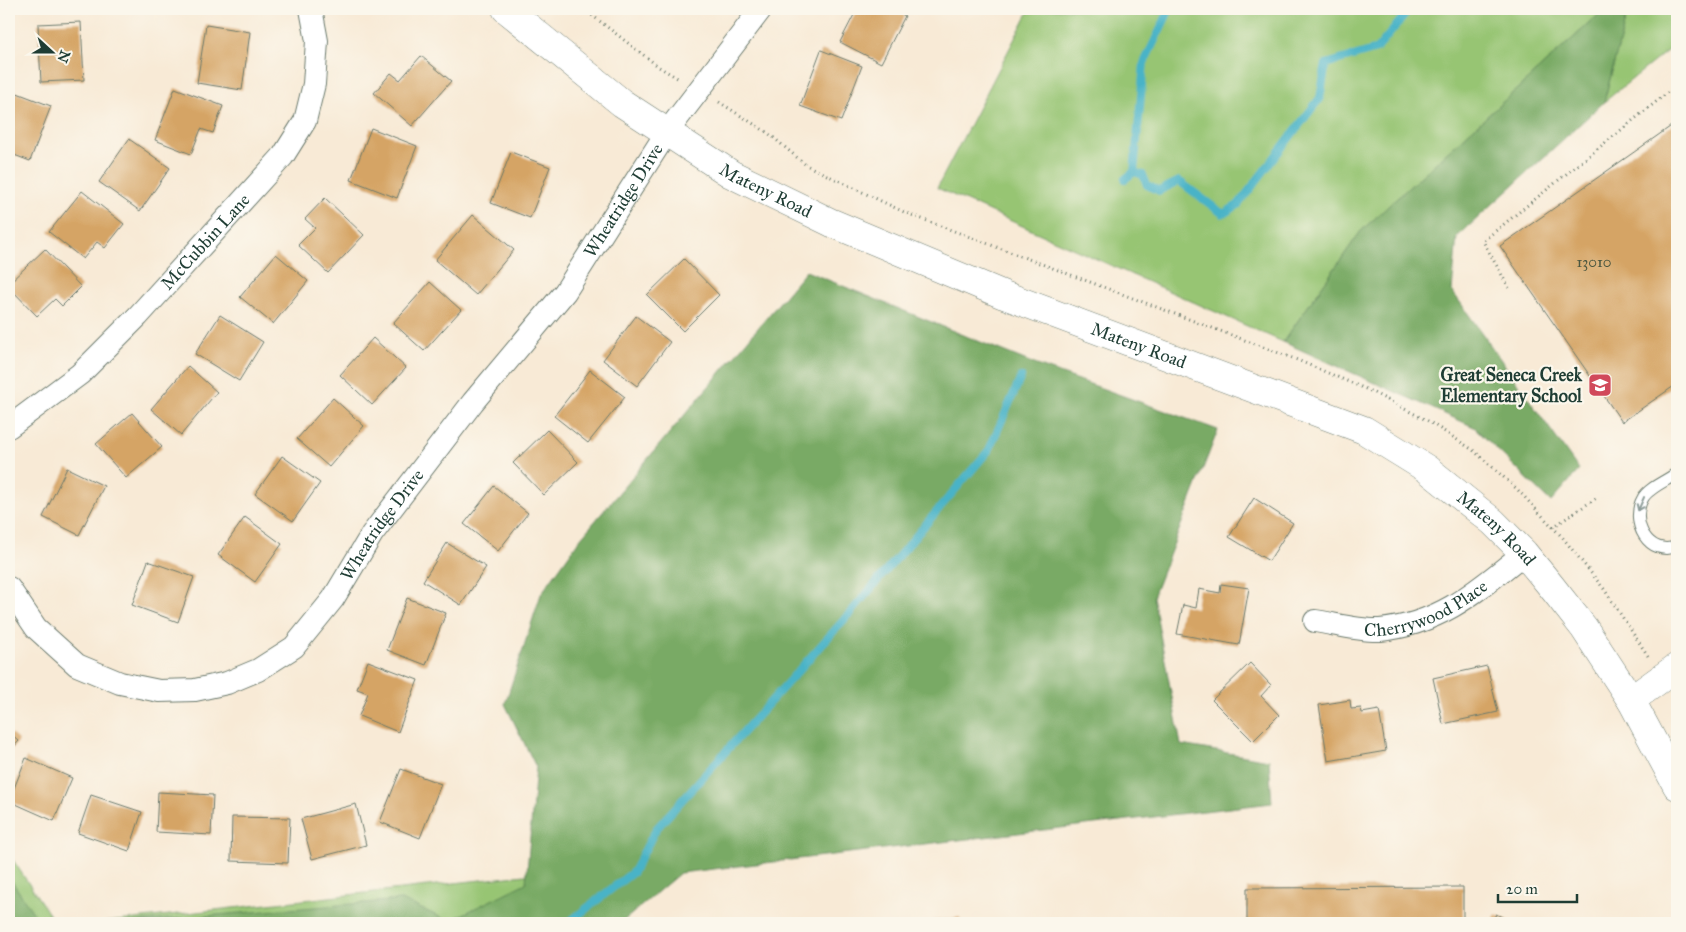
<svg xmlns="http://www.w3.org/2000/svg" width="1686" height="932" font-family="'IM FELL Great Primer',serif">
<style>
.green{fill:#97c573;stroke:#5b8154}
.forest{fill:#79aa65;stroke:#4c744c}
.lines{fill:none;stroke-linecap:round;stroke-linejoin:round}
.stream{stroke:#49b3c7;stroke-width:8}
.building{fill:#d5a465}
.service-casing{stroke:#6b7a6d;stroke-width:13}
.minor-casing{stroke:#6b7a6d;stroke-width:24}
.tertiary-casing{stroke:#6b7a6d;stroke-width:29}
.path{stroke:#6b7a6d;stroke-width:3;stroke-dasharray:1 4;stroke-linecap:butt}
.service{stroke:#fff;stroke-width:11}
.minor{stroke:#fff;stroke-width:22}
.tertiary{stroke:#fff;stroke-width:28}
.oneway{stroke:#8f9e9a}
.labels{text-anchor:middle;stroke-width:4.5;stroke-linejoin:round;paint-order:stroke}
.number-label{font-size:15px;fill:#4c5740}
.street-label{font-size:18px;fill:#1f3d34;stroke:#fbf7ec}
.poi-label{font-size:18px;font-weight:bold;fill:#1f3d34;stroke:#fbf7ec;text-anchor:end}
</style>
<rect width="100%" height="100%" fill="#fbf7ec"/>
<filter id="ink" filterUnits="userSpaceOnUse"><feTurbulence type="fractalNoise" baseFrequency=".02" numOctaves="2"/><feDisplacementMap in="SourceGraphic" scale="10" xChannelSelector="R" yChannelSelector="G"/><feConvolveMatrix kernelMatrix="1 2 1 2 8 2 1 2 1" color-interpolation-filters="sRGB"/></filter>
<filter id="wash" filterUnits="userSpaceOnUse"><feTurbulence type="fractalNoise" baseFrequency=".0096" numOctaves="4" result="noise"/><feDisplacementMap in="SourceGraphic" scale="20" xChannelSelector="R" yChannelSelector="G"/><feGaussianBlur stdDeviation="1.12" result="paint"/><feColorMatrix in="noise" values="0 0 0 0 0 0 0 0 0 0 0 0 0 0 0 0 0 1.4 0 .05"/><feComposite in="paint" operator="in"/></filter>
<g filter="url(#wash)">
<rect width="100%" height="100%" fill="#f8ead6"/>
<path class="green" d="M 1030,9 L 1605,9 L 1361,231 L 1283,342 L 937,188 Z
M 1628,9 L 1677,9 L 1677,43 L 1604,102 Z
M 9,854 L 55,923 L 9,923 Z
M 676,858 L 614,923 L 99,923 Z"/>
<path class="forest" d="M 1605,9 L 1628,9 L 1604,102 L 1457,237 L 1452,291 L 1579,470 L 1551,502 L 1474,427 L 1283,342 L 1361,231 Z
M 806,271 L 1037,365 L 1218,430 L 1153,597 L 1181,745 L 1269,760 L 1272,803 L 680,873 L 621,923 L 119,923 L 401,900 L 449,921 L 526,883 L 536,767 L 505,704 L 541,594 L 580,539 Z
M 9,877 L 40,923 L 9,923 Z"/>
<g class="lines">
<path class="stream" d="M 1134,172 L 1143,175 L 1147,185 L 1159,191 L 1179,181 L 1223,214 L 1238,205 L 1320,98 L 1326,64 L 1377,49 L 1410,9
M 1125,179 L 1134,172 L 1144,63 L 1170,9
M 568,923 L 633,872 L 656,829 L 851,612 L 989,450 L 1021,377"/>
</g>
<g id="blocks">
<path class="building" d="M 857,9 L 891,9 L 905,16 L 881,63 L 840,42 Z
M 81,22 L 84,80 L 41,82 L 38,24 Z
M 206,25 L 250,32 L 242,90 L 197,83 Z
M 821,50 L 862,66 L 841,121 L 800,106 Z
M 421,56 L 451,81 L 412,126 L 374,93 L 391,73 L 400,80 Z
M 175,88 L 223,106 L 213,133 L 201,129 L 191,154 L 155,140 Z
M 12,91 L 51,106 L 30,161 L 9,153 L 9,99 Z
M 1677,122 L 1677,384 L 1622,422 L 1500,246 Z
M 371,128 L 417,146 L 397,198 L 351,180 Z
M 129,139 L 170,168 L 140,211 L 99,182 Z
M 511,152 L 550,167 L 530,218 L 491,203 Z
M 82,191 L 124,224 L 105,248 L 97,242 L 83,259 L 49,232 Z
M 325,198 L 364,235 L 328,273 L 298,245 L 315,228 L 305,219 Z
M 473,215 L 514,250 L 476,295 L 435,260 Z
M 45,249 L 81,287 L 62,306 L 55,299 L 37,316 L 9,287 L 9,283 Z
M 276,254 L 308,281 L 273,324 L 240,297 Z
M 684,259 L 719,295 L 683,331 L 647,295 Z
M 430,282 L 461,310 L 424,351 L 393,323 Z
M 220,315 L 263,342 L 239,381 L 195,354 Z
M 636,316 L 670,342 L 637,386 L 603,360 Z
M 373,338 L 406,368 L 372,405 L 340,375 Z
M 188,366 L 217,392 L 181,435 L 151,409 Z
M 590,370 L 625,397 L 588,443 L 554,416 Z
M 333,398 L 364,426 L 329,467 L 297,439 Z
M 132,413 L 162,447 L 126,478 L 96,444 Z
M 547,430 L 578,462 L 544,495 L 513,463 Z
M 282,456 L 320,483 L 293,521 L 255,494 Z
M 67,468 L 104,486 L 79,535 L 43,517 Z
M 494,486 L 528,513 L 498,551 L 464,524 Z
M 1254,498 L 1293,523 L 1269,561 L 1229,537 Z
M 245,517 L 282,544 L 255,582 L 218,555 Z
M 447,543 L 486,567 L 461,605 L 423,581 Z
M 148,561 L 194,577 L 178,622 L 132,605 Z
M 1221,584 L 1249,588 L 1239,645 L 1177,634 L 1183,605 L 1196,608 L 1199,589 L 1220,593 Z
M 407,598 L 446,613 L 426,665 L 387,650 Z
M 368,661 L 418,680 L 398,732 L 359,716 L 368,693 L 357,689 Z
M 1250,663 L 1271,685 L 1261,696 L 1279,715 L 1253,741 L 1212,700 Z
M 1487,666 L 1498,712 L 1443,724 L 1433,678 Z
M 1350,700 L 1351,709 L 1361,708 L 1362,713 L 1379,710 L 1386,751 L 1328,761 L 1319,705 Z
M 9,732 L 19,741 L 9,752 Z
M 26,758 L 72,778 L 54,821 L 9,801 Z
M 401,769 L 441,784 L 420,838 L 380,822 Z
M 158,792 L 213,795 L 211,835 L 156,832 Z
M 91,795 L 142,812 L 129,851 L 78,833 Z
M 356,804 L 366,845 L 312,859 L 301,819 Z
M 232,817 L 290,818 L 288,863 L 231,861 Z
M 1463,887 L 1463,922 L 1247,922 L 1247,888 Z
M 1496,914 L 1514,923 L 1491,923 Z
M 960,917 L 961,923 L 924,923 L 924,922 Z"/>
</g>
</g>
<g filter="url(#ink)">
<use href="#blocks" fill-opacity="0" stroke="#6b7a6d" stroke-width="1"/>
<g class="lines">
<g class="service-casing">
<path id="service" d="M 1677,473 C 1668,480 1648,488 1643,498 C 1629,522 1649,558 1677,546"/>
</g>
<g class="minor-casing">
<g id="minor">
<path id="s1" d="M 9,427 L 80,374 L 138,316 L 283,156 L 305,121 L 314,84 L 317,41 L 311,9"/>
<path id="s2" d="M 9,588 L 36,628 L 77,665 L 120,683 L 159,691 L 195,690 L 227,683 L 258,670 L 294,647 L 333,599 L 372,534 L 473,402 L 565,292 L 667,132 L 761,9"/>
<path id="s3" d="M 1315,621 C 1335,624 1359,631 1380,630 C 1441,624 1478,590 1524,553"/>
</g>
</g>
<g class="tertiary-casing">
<g id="tertiary">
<path id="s4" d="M 506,9 L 622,103 L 731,174 L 832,223 L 1004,295 L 1364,430 L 1427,469 L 1493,522 L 1524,553 L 1551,586 L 1584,628 L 1631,700 L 1677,786"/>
<path d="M 1631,700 L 1677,667"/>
</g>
</g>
<path class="path" d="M 584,9 L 659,67 L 679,79
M 719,102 L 768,133 L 806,165 L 906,213 L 1295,359 L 1368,390 L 1428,421 L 1473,450 L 1517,489 L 1563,538 L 1604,589 L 1648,656
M 1509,288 L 1483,241 L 1677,85
M 1553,527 L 1598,497"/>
<use href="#service" class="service"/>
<use href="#minor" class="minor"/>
<use href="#tertiary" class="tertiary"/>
</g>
<defs><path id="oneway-shaft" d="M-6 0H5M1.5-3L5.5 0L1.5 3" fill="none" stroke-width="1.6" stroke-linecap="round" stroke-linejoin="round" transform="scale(1.25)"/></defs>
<use class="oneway" href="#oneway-shaft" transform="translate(1641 504) rotate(114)"/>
</g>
<defs>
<g id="school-square" transform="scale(1.25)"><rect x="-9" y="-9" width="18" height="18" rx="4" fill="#d1495b" stroke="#fbf7ec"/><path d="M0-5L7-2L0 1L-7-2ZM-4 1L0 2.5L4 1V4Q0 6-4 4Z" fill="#fff"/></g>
</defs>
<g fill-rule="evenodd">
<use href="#school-square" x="1600" y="385"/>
</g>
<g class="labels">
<g class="number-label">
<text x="1594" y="267">13010</text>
</g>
<g class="street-label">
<text dy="6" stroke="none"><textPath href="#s4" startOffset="318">Mateny Road</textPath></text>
<text dy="6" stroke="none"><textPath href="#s2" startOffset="891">Wheatridge Drive</textPath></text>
<text dy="6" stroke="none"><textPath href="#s1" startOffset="271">McCubbin Lane</textPath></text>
<text dy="6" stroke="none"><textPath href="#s4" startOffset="722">Mateny Road</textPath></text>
<text dy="6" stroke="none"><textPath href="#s2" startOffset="486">Wheatridge Drive</textPath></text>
<text dy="6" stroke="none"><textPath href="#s4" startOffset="1128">Mateny Road</textPath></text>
<text dy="6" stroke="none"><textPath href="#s3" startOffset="116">Cherrywood Place</textPath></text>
</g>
<g class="poi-label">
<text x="1582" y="381">Great Seneca Creek<tspan x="1582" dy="21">Elementary School</tspan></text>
</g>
</g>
<rect width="1686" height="932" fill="none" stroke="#fbf7ec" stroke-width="30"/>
<g transform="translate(52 52) rotate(111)" stroke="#fbf7ec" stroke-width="4" paint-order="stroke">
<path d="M0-4L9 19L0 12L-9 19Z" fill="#1f3d34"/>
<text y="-8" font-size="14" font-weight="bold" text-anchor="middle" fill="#1f3d34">N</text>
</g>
<path d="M1498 894v8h79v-8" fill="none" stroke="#1f3d34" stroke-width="2.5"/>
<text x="1506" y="894" font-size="15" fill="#1f3d34" stroke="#fbf7ec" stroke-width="4" paint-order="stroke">20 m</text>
</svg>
